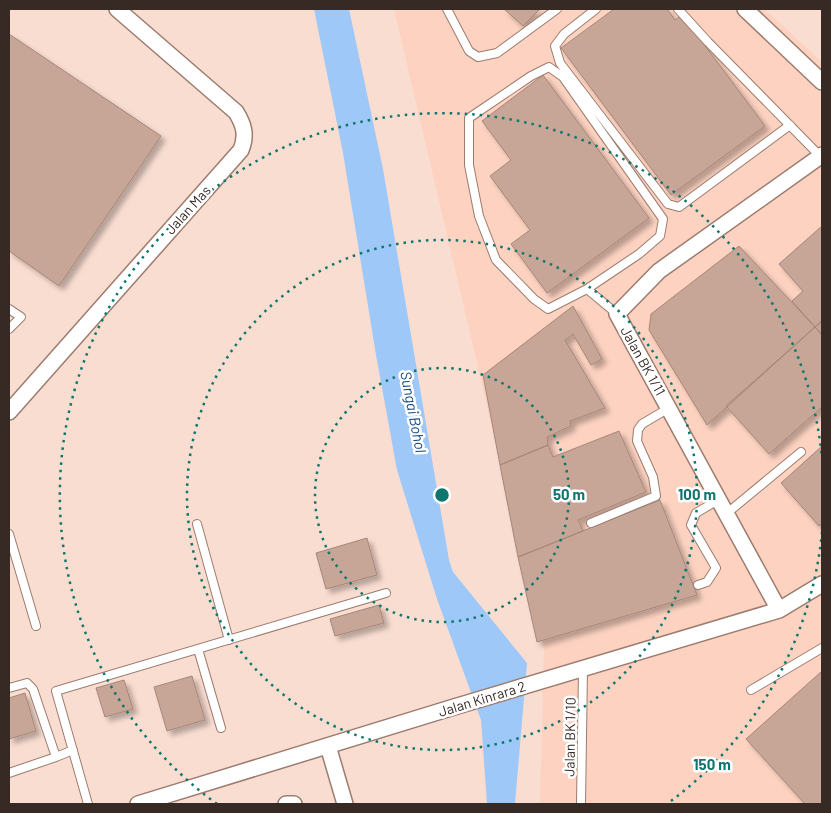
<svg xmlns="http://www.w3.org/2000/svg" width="831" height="813" font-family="Barlow,sans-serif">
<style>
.built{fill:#fdd2c0}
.water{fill:#9ec8f8}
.building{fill:#c7a597;stroke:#a78678;filter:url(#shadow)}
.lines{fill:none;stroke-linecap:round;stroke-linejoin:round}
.service-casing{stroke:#9c7c6e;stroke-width:10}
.minor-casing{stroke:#9c7c6e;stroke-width:18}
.service{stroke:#fff;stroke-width:8}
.minor{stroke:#fff;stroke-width:15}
.ring{fill:none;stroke:#0f766e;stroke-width:2.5;stroke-dasharray:2.5 5}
.labels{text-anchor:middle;stroke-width:5;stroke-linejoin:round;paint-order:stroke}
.street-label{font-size:14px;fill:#372924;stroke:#fff}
.water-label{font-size:15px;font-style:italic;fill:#13497e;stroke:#fff}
.centre{fill:#0f766e;stroke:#fff;stroke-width:2.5}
.ring-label{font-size:15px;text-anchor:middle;font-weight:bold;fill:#0f766e;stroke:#fff;stroke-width:5;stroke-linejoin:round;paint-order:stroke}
</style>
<defs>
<filter id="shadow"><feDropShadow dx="4.5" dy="4.5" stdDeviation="2.5" flood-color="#0004"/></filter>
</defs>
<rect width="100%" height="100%" fill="#faddd1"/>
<path class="built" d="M 394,9 L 765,9 L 822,62 L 822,804 L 540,804 L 544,649 Z"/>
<path class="water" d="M 314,9 L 349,9 L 383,169 L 449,560 L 453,572 L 527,663 L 515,804 L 487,804 L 481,720 L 437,599 L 397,470 L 376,355 L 343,153 Z"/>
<path class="building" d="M 504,9 L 540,9 L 523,26 Z
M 614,9 L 667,9 L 675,20 L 682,15 L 765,126 L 671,195 L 561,48 Z
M 9,34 L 161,136 L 59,286 L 9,251 Z
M 543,75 L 649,218 L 547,293 L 511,244 L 530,230 L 490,176 L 511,160 L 482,121 Z
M 822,226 L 822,321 L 815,327 L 792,301 L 803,291 L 779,264 Z
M 739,246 L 815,327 L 707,425 L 649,330 L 651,314 Z
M 573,306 L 602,359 L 591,365 L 573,334 L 565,340 L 605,408 L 570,421 L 571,426 L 547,437 L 548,445 L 500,465 L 483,375 Z
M 822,321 L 822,335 L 815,327 Z
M 815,327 L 822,335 L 822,407 L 769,454 L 726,406 Z
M 619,431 L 646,492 L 578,520 L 583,531 L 518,557 L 500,465 L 548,445 L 553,457 Z
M 822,446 L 822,523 L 819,526 L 781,483 Z
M 660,500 L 697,595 L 537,642 L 518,557 Z
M 367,538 L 377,575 L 326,589 L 316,553 Z
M 379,605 L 384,623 L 335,636 L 330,619 Z
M 822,671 L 822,804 L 805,804 L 746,739 Z
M 192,676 L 205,720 L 167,731 L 154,687 Z
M 124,680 L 133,709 L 105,717 L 96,688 Z
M 25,693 L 36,731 L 9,739 L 9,698 Z"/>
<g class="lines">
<g class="service-casing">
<path id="service" d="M 447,9 L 469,51 L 478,57 L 497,53 L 557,9
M 596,9 L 564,34 L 555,46 L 560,63 L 668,204 L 679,207 L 790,125
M 678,9 L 708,42 L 820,156
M 549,67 L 563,77 L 663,219 L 660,236 L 639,254 L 587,289 L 548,309 L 534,299 L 496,260 L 479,216 L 469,165 L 469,118 L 531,76 Z
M 587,289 L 617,314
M 9,309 L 21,317 L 9,329
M 726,514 L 801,452
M 591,523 L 656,496 L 653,477 L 637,441 L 638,430 L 642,424 L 669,408
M 197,524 L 229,640
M 9,534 L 36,626
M 698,585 L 707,582 L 716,568 L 691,525 L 696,513 L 718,500
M 198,649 L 221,728
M 9,688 L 27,683 L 33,689 L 56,757
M 751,690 L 822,648
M 9,773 L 56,757 L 73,750
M 88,804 L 56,691 L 386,593
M 581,804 L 583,669"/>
</g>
<g class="minor-casing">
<path id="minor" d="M 745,9 L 822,82
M 9,412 L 241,150 C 247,135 244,125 236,112 L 117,9
M 779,610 L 617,314 L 659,271 L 822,155
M 328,746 L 345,804
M 138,804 L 454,707 L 779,610 L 822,584
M 286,804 L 294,804"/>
</g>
<use href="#service" class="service"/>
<use href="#minor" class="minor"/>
</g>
<g class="ring">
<circle cx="442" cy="495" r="127"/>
<circle cx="442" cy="495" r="255"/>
<path d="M822 532A382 382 0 0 1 667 804M217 804A382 382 0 1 1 822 458"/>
</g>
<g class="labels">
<g class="street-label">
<text transform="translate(188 210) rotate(-48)" y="5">Jalan Mas</text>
<text transform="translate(643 361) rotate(61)" y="5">Jalan BK 1/11</text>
<text transform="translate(482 699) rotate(-17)" y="5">Jalan Kinrara 2</text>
<text transform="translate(570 737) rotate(-89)" y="5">Jalan BK 1/10</text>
</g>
<g class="water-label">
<text transform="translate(413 412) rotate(79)" y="5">Sungai Bohol</text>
</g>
</g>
<circle cx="442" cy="495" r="8" class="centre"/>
<g class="ring-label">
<text x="569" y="500">50 m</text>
<text x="697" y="500">100 m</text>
<text x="712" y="770">150 m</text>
</g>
<rect width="831" height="813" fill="none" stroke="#372924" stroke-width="20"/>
</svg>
